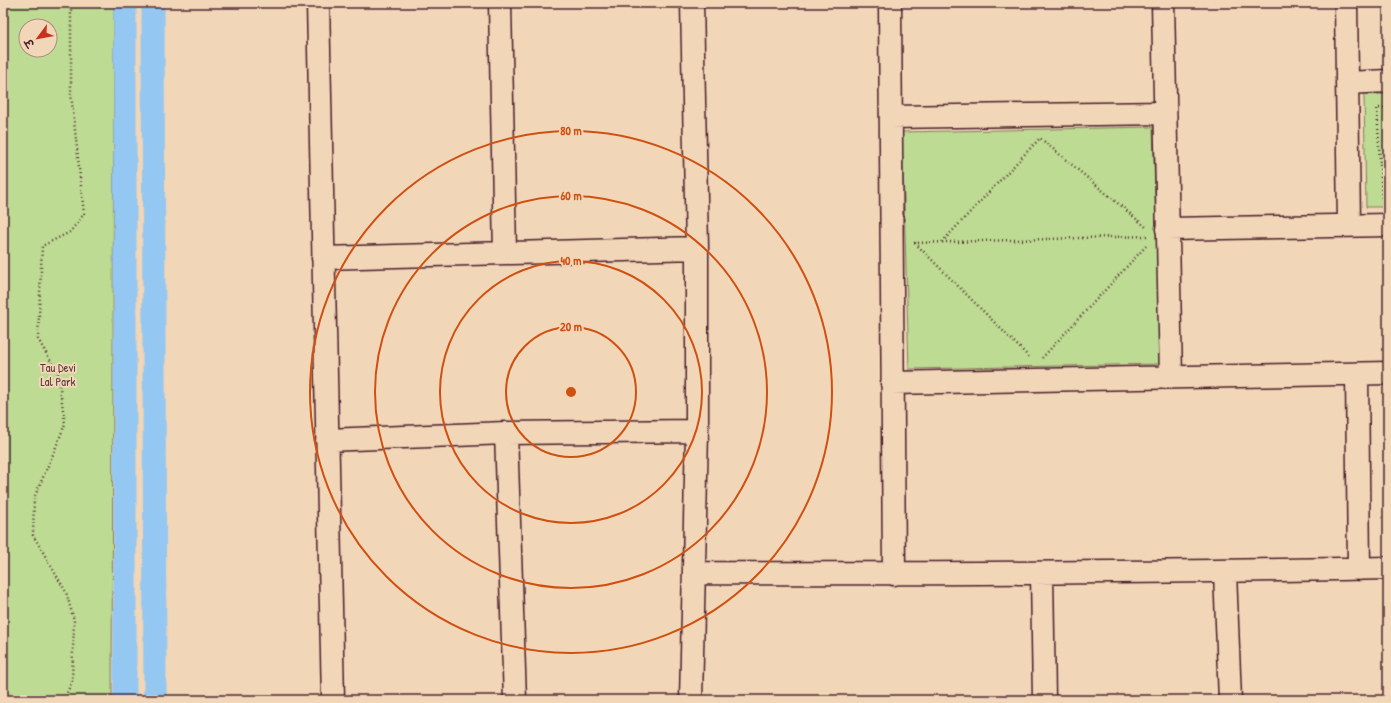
<svg xmlns="http://www.w3.org/2000/svg" width="1391" height="703" font-family="'Patrick Hand','Playpen Sans Deva',sans-serif">
<style>
.green{fill:#bddb93;stroke:#847d5f;fill-rule:evenodd}
.lines{fill:none;stroke-linecap:round;stroke-linejoin:round}
.canal{stroke:#94c7f1;stroke-width:23}
.street-casing{stroke:#4a1f2b;stroke-width:25}
.path{stroke:#4a1f2b;stroke-width:2.5;stroke-dasharray:1 3;stroke-linecap:butt}
.street{stroke:#f1d6b8;stroke-width:22}
.ring{fill:none;stroke:#d05011;stroke-width:2}
.labels{text-anchor:middle;stroke-width:4;stroke-linejoin:round;paint-order:stroke}
.park-label{font-size:12px;fill:#5b3b3b;stroke:#f1d6b8}
.centre{fill:#d05011;stroke:#f1d6b8;stroke-width:2}
.ring-label{font-size:12px;text-anchor:middle;font-weight:bold;fill:#d05011;stroke:#f1d6b8;stroke-width:4;stroke-linejoin:round;paint-order:stroke}
</style>
<rect width="100%" height="100%" fill="#f1d6b8"/>
<filter id="ink" filterUnits="userSpaceOnUse"><feTurbulence type="fractalNoise" baseFrequency=".025" numOctaves="2"/><feDisplacementMap in="SourceGraphic" scale="8" xChannelSelector="R" yChannelSelector="G"/><feConvolveMatrix kernelMatrix="1 2 1 2 8 2 1 2 1" color-interpolation-filters="sRGB"/></filter>
<g filter="url(#ink)">
<path class="green" d="M 3,3 L 114,3 L 112,700 L 3,700 ZM 26,26 L 50,26 L 50,50 L 26,50 Z
M 1364,94 L 1388,94 L 1388,207 L 1366,207 Z
M 1153,127 L 1160,364 L 909,369 L 902,132 Z"/>
<g class="lines">
<path class="canal" d="M 153,3 L 155,700
M 125,700 L 125,3"/>
<g class="street-casing">
<path id="street" d="M 318,3 L 333,700
M 500,3 L 505,253
M 890,3 L 894,574
M 1163,3 L 1171,377
M 1346,3 L 1349,225
M 1347,83 L 1388,81
M 891,117 L 1165,113
M 1167,229 L 1388,225
M 323,258 L 697,248
M 1357,374 L 1359,569
M 892,383 L 1388,373
M 506,433 L 515,700
M 327,440 L 506,433 L 697,431
M 1225,572 L 1230,700
M 694,573 C 926,574 1157,573 1388,568
M 1042,573 L 1044,700
M 691,700 L 697,431 L 697,248 L 692,3"/>
</g>
<path class="path" d="M 1388,108 L 1377,108 L 1382,199 L 1388,199
M 942,242 L 1040,138 L 1146,227
M 914,243 L 1147,236
M 915,243 L 1029,357
M 1042,358 L 1146,246
M 64,700 L 72,681 L 74,620 L 66,592 L 33,535 L 34,498 L 54,452 L 65,424 L 58,374 L 38,339 L 42,246 L 70,232 L 84,214 L 71,93 L 71,3"/>
<use href="#street" class="street"/>
</g>
</g>
<g class="ring">
<circle cx="571" cy="392" r="65"/>
<circle cx="571" cy="392" r="131"/>
<circle cx="571" cy="392" r="196"/>
<circle cx="571" cy="392" r="261"/>
</g>
<g class="labels">
<g class="park-label">
<text x="58" y="372">Tau Devi<tspan x="58" dy="14">Lal Park</tspan></text>
</g>
</g>
<circle cx="571" cy="392" r="6" class="centre"/>
<g class="ring-label">
<text x="571" y="135">80 m</text>
<text x="571" y="200">60 m</text>
<text x="571" y="265">40 m</text>
<text x="571" y="331">20 m</text>
</g>
<rect width="1391" height="703" fill="none" stroke="#f1d6b8" stroke-width="16"/>
<rect x="8" y="8" width="1375" height="687" fill="none" stroke="#4a1f2b" stroke-width="1.5" filter="url(#ink)"/>
<g transform="translate(38 38) rotate(238)"><circle r="19" fill="#f1d6b8" stroke="#ae8d80"/>
<path d="M0-3L7 15L0 10L-7 15Z" fill="#c8321e"/>
<text y="-6" font-size="11" font-weight="bold" text-anchor="middle" fill="#4a1f2b">उ</text>
</g>
</svg>
